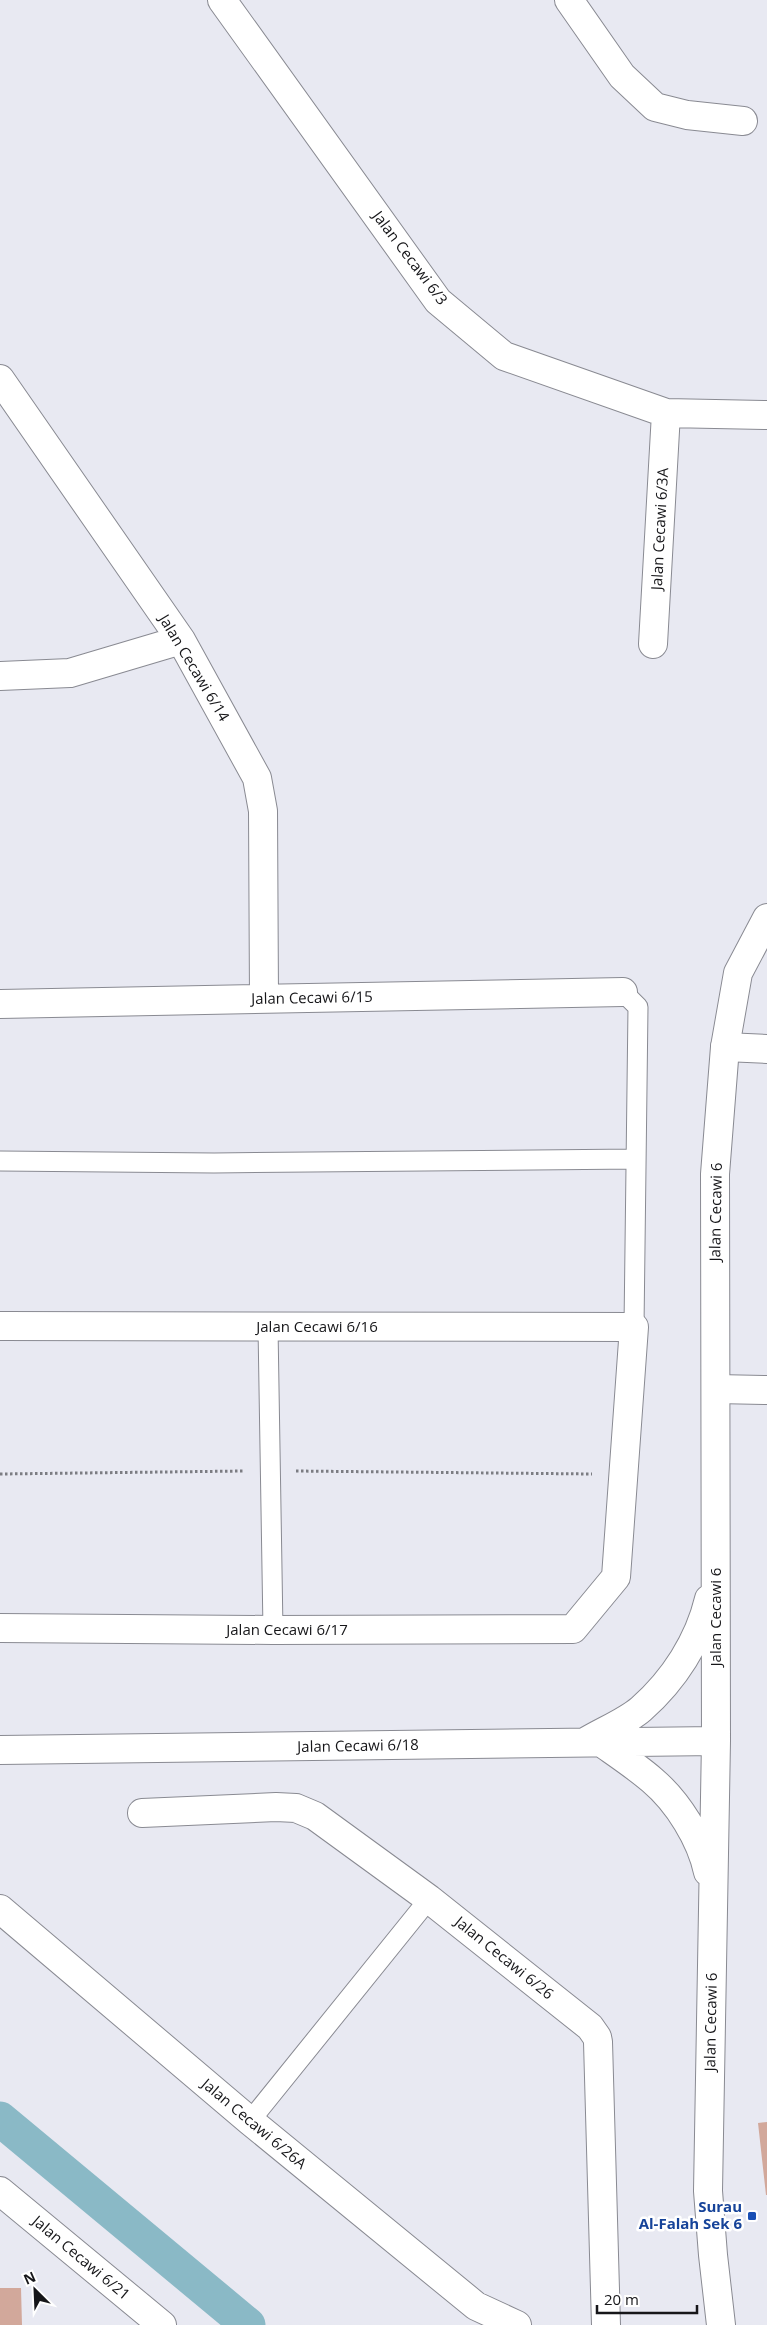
<svg xmlns="http://www.w3.org/2000/svg" width="767" height="2325" font-family="'Open Sans',sans-serif">
<style>
.lines{fill:none;stroke-linecap:round;stroke-linejoin:round}
.canal{stroke:#8ab9c6;stroke-width:35}
.building{fill:#d2a89b}
.lane-casing{stroke:#898a92;stroke-width:21}
.street-casing{stroke:#898a92;stroke-width:30}
.secondary-casing{stroke:#898a92;stroke-width:30}
.path{stroke:#7b7c82;stroke-width:3;stroke-dasharray:2.5 2.5;stroke-linecap:butt}
.lane{stroke:#fff;stroke-width:19}
.street{stroke:#fff;stroke-width:28}
.secondary{stroke:#fff;stroke-width:28}
.transit-dot{fill:#1a4fb4;stroke:#fff;stroke-width:2}
.labels{text-anchor:middle;stroke-width:5;stroke-linejoin:round;paint-order:stroke}
.street-label{font-size:15px;fill:#161619;stroke:#fff}
.transit-label{font-size:15px;font-weight:bold;fill:#164399;stroke:#fff;text-anchor:end}
</style>
<rect width="100%" height="100%" fill="#e8e9f2"/>
<g class="lines">
<path class="canal" d="M 0,2119 L 248,2325"/>
</g>
<path class="building" d="M 767,2122 L 767,2195 L 766,2195 L 758,2123 Z
M 0,2288 L 21,2288 L 22,2325 L 0,2325 Z"/>
<g class="lines">
<g class="lane-casing">
<path id="lane" d="M 623,992 L 638,1007 L 634,1327
M 0,1161 L 214,1163 L 635,1159
M 268,1327 L 273,1630
M 250,2121 L 429,1899"/>
</g>
<g class="street-casing">
<path id="street" d="M 222,0 L 438,301 L 504,356 L 666,413 L 767,415
M 569,0 L 622,76 L 655,107 L 687,115 L 743,121
M 0,379 L 181,640 L 257,778 L 263,811 L 264,999
M 653,644 L 666,413
M 0,676 L 70,673 L 181,640
M 0,1004 L 623,992
M 725,1047 L 767,1049
M 0,1326 L 634,1327 L 616,1577 L 573,1629 L 273,1630 L 0,1628
M 716,1389 L 767,1390
M 142,1813 L 276,1807 L 296,1808 L 315,1816 L 429,1899 L 590,2027 L 597,2037 L 598,2042 L 606,2325
M 0,1909 L 250,2121 L 476,2306 L 517,2325
M 0,2191 L 162,2325"/>
</g>
<g class="secondary-casing">
<path id="secondary" d="M 585,1742 C 603,1731 626,1722 641,1709 C 674,1680 699,1641 709,1599
M 602,1743 C 619,1755 637,1767 652,1780 C 678,1802 701,1839 708,1872
M 0,1750 L 716,1741
M 721,2325 L 713,2255 L 708,2191 L 716,1741 L 715,1174 L 725,1047 L 738,973 L 767,918"/>
</g>
<path class="path" d="M 296,1471 L 592,1474
M 0,1474 L 244,1471"/>
<use href="#lane" class="lane"/>
<use href="#street" class="street"/>
<use href="#secondary" class="secondary"/>
</g>
<rect class="transit-dot" x="747" y="2211" width="10" height="10" rx="2.5"/>
<g class="labels">
<g class="street-label">
<text transform="translate(410 258) rotate(53)" y="5">Jalan Cecawi 6/3</text>
<text transform="translate(660 529) rotate(-87)" y="5">Jalan Cecawi 6/3A</text>
<text transform="translate(194 668) rotate(59)" y="5">Jalan Cecawi 6/14</text>
<text transform="translate(312 998) rotate(-1)" y="5">Jalan Cecawi 6/15</text>
<text transform="translate(716 1212) rotate(-89)" y="5">Jalan Cecawi 6</text>
<text x="317" y="1332">Jalan Cecawi 6/16</text>
<text transform="translate(716 1617) rotate(-90)" y="5">Jalan Cecawi 6</text>
<text x="287" y="1635">Jalan Cecawi 6/17</text>
<text transform="translate(358 1746) rotate(-1)" y="5">Jalan Cecawi 6/18</text>
<text transform="translate(504 1958) rotate(39)" y="5">Jalan Cecawi 6/26</text>
<text transform="translate(711 2022) rotate(-89)" y="5">Jalan Cecawi 6</text>
<text transform="translate(254 2124) rotate(40)" y="5">Jalan Cecawi 6/26A</text>
<text transform="translate(81 2258) rotate(40)" y="5">Jalan Cecawi 6/21</text>
</g>
<g class="transit-label">
<text x="742" y="2212">Surau<tspan x="742" dy="17">Al-Falah Sek 6</tspan></text>
</g>
</g>
<g transform="translate(35 2290) rotate(336)" stroke="#ffffff" stroke-width="4" paint-order="stroke">
<path d="M0-4L9 19L0 12L-9 19Z" fill="#161619"/>
<text y="-8" font-size="14" font-weight="bold" text-anchor="middle" fill="#161619">N</text>
</g>
<path d="M597 2305v8h100v-8" fill="none" stroke="#161619" stroke-width="2.5"/>
<text x="604" y="2305" font-size="15" fill="#161619" stroke="#ffffff" stroke-width="4" paint-order="stroke">20 m</text>
</svg>
